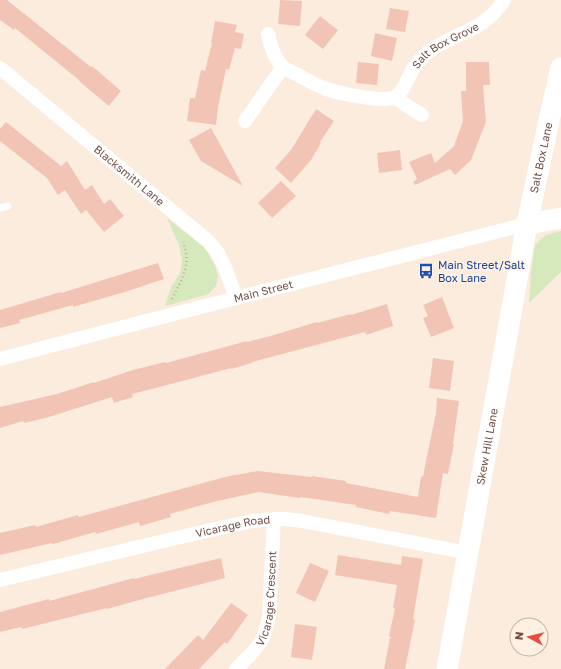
<svg xmlns="http://www.w3.org/2000/svg" width="561" height="669" font-family="'Golos Text',sans-serif">
<style>
.green{fill:#d5e9bd}
.building{fill:#f2c4b5}
.lines{fill:none;stroke-linecap:round;stroke-linejoin:round}
.path{stroke:#d6a899;stroke-width:2.5;stroke-dasharray:1 3;stroke-linecap:butt}
.lane{stroke:#fff;stroke-width:7}
.street{stroke:#fff;stroke-width:14}
.secondary{stroke:#fff;stroke-width:21}
.labels{text-anchor:middle;stroke-width:3.5;stroke-linejoin:round;paint-order:stroke}
.street-label{font-size:11px;fill:#724f46;stroke:#fff0e4}
.transit-label{font-size:11px;fill:#164399;stroke:#fff0e4;text-anchor:start}
</style>
<rect width="100%" height="100%" fill="#fcecde"/>
<path class="green" d="M 167,218 L 205,248 L 215,266 L 218,276 L 216,286 L 209,294 L 165,306 L 171,287 L 180,273 L 182,261 L 179,245 Z
M 561,231 L 561,272 L 529,303 L 531,272 L 535,245 L 540,240 L 546,235 Z"/>
<path class="building" d="M 0,0 L 7,0 L 91,67 L 92,66 L 121,91 L 109,106 L 79,81 L 79,80 L 15,28 L 14,30 L 0,20 Z
M 280,0 L 302,1 L 300,26 L 278,24 Z
M 390,8 L 409,11 L 405,32 L 386,29 Z
M 320,16 L 338,30 L 323,49 L 305,35 Z
M 215,21 L 237,25 L 235,32 L 244,34 L 241,49 L 235,48 L 229,70 L 226,69 L 218,107 L 216,125 L 187,121 L 190,98 L 195,98 L 201,70 L 205,71 L 212,43 L 211,43 Z
M 375,33 L 397,38 L 392,61 L 371,56 Z
M 358,62 L 379,64 L 377,85 L 356,83 Z
M 466,62 L 489,62 L 490,85 L 483,85 L 486,122 L 471,160 L 455,175 L 450,169 L 415,185 L 413,182 L 417,179 L 409,162 L 431,153 L 435,163 L 454,146 L 463,121 L 461,91 L 466,91 Z
M 316,109 L 334,121 L 320,142 L 321,143 L 311,160 L 291,183 L 275,168 L 291,150 Z
M 6,122 L 61,166 L 67,161 L 85,190 L 92,185 L 104,204 L 110,199 L 124,216 L 104,232 L 86,210 L 81,214 L 65,190 L 58,195 L 47,178 L 0,141 L 0,129 Z
M 211,128 L 243,186 L 201,161 L 189,140 Z
M 400,150 L 402,170 L 379,173 L 377,153 Z
M 281,181 L 296,196 L 272,218 L 258,203 Z
M 158,263 L 164,279 L 122,293 L 121,293 L 73,307 L 73,305 L 19,320 L 20,323 L 0,328 L 0,310 L 61,292 L 61,293 Z
M 442,297 L 454,328 L 431,337 L 423,318 L 428,316 L 423,305 Z
M 387,304 L 393,326 L 366,335 L 365,332 L 252,362 L 252,363 L 231,369 L 231,368 L 171,384 L 132,394 L 133,397 L 114,403 L 112,397 L 49,417 L 24,423 L 23,421 L 0,428 L 0,407 L 57,394 L 94,382 L 94,383 L 133,370 L 165,362 L 166,363 L 247,341 L 247,342 L 267,337 L 317,322 L 317,323 L 351,314 L 351,315 Z
M 433,358 L 454,361 L 450,391 L 429,388 Z
M 437,398 L 459,401 L 453,444 L 454,444 L 448,474 L 443,473 L 436,518 L 390,511 L 389,514 L 356,507 L 356,505 L 301,497 L 300,498 L 258,492 L 213,502 L 170,514 L 171,517 L 140,526 L 139,522 L 96,534 L 95,532 L 53,544 L 52,543 L 0,555 L 0,533 L 35,525 L 36,527 L 78,515 L 79,517 L 225,477 L 258,471 L 312,477 L 312,476 L 346,481 L 346,483 L 418,497 L 421,476 L 423,477 L 426,461 L 436,413 Z
M 338,555 L 401,565 L 402,556 L 423,559 L 413,619 L 415,620 L 405,669 L 384,669 L 390,638 L 392,638 L 389,636 L 395,608 L 393,608 L 397,585 L 335,575 Z
M 221,558 L 225,578 L 151,597 L 150,597 L 107,609 L 107,608 L 22,629 L 21,627 L 0,632 L 0,612 L 49,599 L 49,601 L 134,578 L 134,579 Z
M 310,563 L 329,571 L 315,602 L 296,593 Z
M 231,603 L 248,615 L 227,644 L 225,642 L 199,669 L 165,669 L 198,635 L 203,640 Z
M 295,624 L 317,627 L 312,660 L 291,657 Z"/>
<g class="lines">
<path class="path" d="M 172,299 C 182,279 192,264 183,242"/>
<path class="lane" d="M 0,208 L 8,206"/>
<g class="street">
<path id="s1" d="M 268,34 C 270,46 274,58 283,67 C 286,70 292,72 296,74 C 305,79 316,85 326,89 C 339,93 383,103 395,97 C 402,94 409,76 413,69 C 417,64 422,57 427,53 C 452,33 486,31 504,0"/>
<path id="s2" d="M 0,68 L 208,241 L 218,253 L 226,270 L 236,298"/>
<path d="M 395,97 L 409,107 L 422,115"/>
<path d="M 245,121 L 283,67"/>
<path id="s3" d="M 0,359 L 162,317 L 527,224"/>
<path id="s4" d="M 0,580 L 189,535 L 252,521 L 274,519 L 286,519 L 302,521 L 468,553"/>
<path id="s5" d="M 236,669 C 244,661 253,653 260,643 C 265,635 267,625 269,616 L 274,519"/>
</g>
<g class="secondary">
<path d="M 527,224 L 561,218"/>
<path id="s6" d="M 447,669 L 527,224 L 550,116 L 561,68"/>
</g>
</g>
<defs>
<g id="bus-bare" transform="scale(1.2)"><path d="M-5-6H5V4H4V6H2V4H-2V6H-4V4H-5ZM-3.5-4V0h7V-4ZM-3.5 1.2v1.5H-2V1.2ZM2 1.2v1.5H3.5V1.2Z" fill="#1a4fb4" stroke="#fff0e4" stroke-width="2.5" paint-order="stroke"/></g>
</defs>
<g fill-rule="evenodd">
<use href="#bus-bare" x="426" y="271"/>
</g>
<g class="labels">
<g class="street-label">
<text dy="4" stroke="none"><textPath href="#s1" startOffset="230">Salt Box Grove</textPath></text>
<text dy="4" stroke="none"><textPath href="#s6" startOffset="520">Salt Box Lane</textPath></text>
<text dy="4" stroke="none"><textPath href="#s2" startOffset="168">Blacksmith Lane</textPath></text>
<text dy="4" stroke="none"><textPath href="#s3" startOffset="272">Main Street</textPath></text>
<text dy="4" stroke="none"><textPath href="#s6" startOffset="226">Skew Hill Lane</textPath></text>
<text dy="4" stroke="none"><textPath href="#s4" startOffset="239">Vicarage Road</textPath></text>
<text dy="4" stroke="none"><textPath href="#s5" startOffset="81">Vicarage Crescent</textPath></text>
</g>
<g class="transit-label">
<text x="438" y="269">Main Street/Salt<tspan x="438" dy="13">Box Lane</tspan></text>
</g>
</g>
<g transform="translate(529 637) rotate(277)"><circle r="19" fill="#fff0e4" stroke="#c7b0a5"/>
<path d="M0-3L7 15L0 10L-7 15Z" fill="#e94c40"/>
<text y="-6" font-size="11" font-weight="bold" text-anchor="middle" fill="#724f46">N</text>
</g>
</svg>
